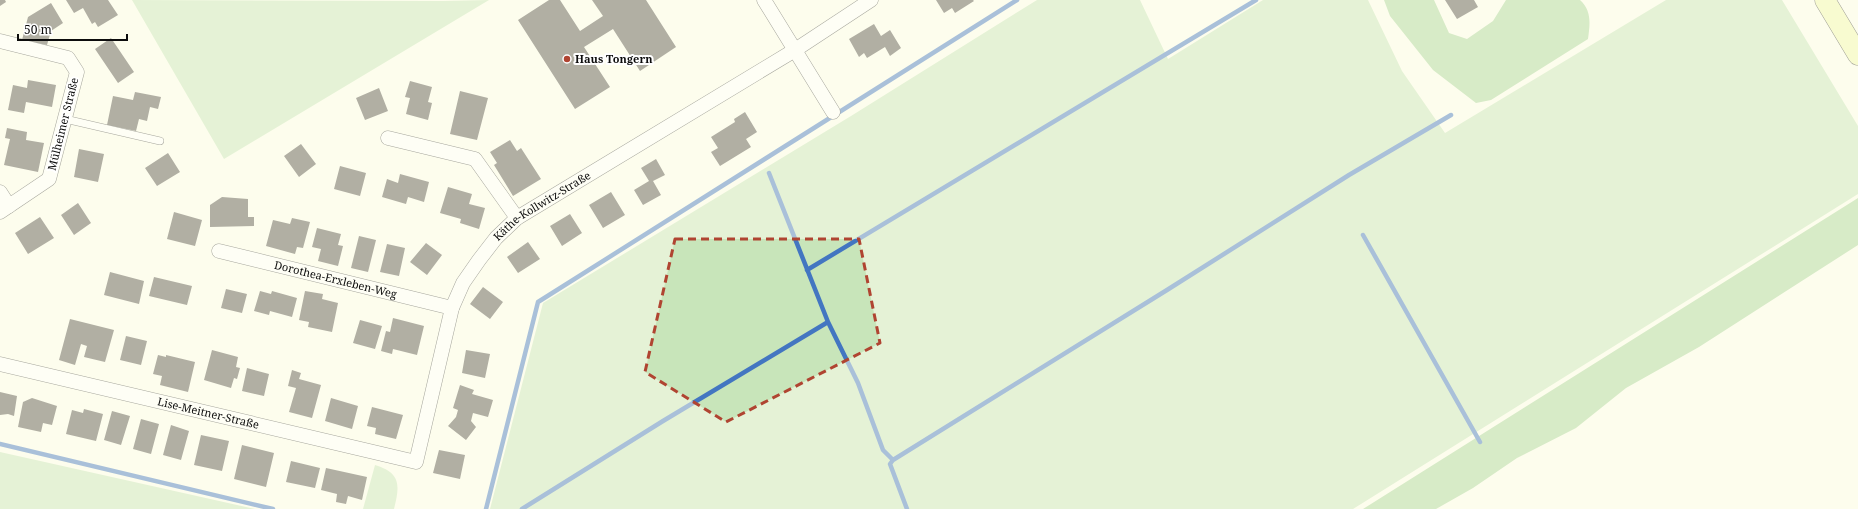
<svg xmlns="http://www.w3.org/2000/svg" width="1858" height="509" font-family="'Noto Serif',serif">
<style>
.green{fill:#c8e5ba}
.forest{fill:#a9d49a}
.lines{fill:none;stroke-linecap:round;stroke-linejoin:round}
.stream{stroke:#4376c1;stroke-width:4.5}
.building{fill:#54504a}
.lane-casing{stroke:#3f3f3f;stroke-width:8}
.street-casing{stroke:#3f3f3f;stroke-width:15}
.secondary-casing{stroke:#2e2e2e;stroke-width:21}
.lane{stroke:#fff;stroke-width:7}
.street{stroke:#fff;stroke-width:14}
.secondary{stroke:#f2f8ad;stroke-width:20}
.marked{fill:none;stroke:#b04431;stroke-width:3;stroke-dasharray:8 5;stroke-linejoin:round}
.poi-dot{fill:#b04431;stroke:#fff;stroke-width:1.5}
.labels{text-anchor:middle;stroke-width:4;stroke-linejoin:round;paint-order:stroke}
.poi-label{font-size:11px;font-weight:bold;fill:#0c0c0c;stroke:#fff;text-anchor:start}
.street-label{font-size:11px;fill:#0c0c0c;stroke:#fff}
</style>
<rect width="100%" height="100%" fill="#fdfded"/>
<path class="green" d="M 132,0 L 443,1 L 489,0 L 224,159 Z
M 1037,0 L 1140,0 L 1168,59 L 1263,0 L 1368,0 L 1402,71 L 1445,133 L 1666,0 L 1782,0 L 1858,126 L 1858,194 L 1353,509 L 490,509 L 543,303 L 851,116 Z
M 0,452 L 255,509 L 0,509 Z
M 375,465 C 401,473 400,485 394,509 L 363,509 Z"/>
<path class="forest" d="M 1384,0 L 1434,0 L 1449,33 L 1467,39 L 1493,21 L 1506,0 L 1580,0 C 1592,11 1590,24 1588,39 L 1491,100 L 1476,103 L 1433,70 L 1390,16 Z
M 1858,198 L 1858,245 L 1699,347 L 1626,388 L 1576,428 L 1517,458 L 1473,488 L 1436,509 L 1363,509 Z"/>
<g class="lines">
<path class="stream" d="M 769,173 L 828,322 L 858,383 L 883,450 L 893,460
M 1363,235 L 1480,442
M 807,270 L 1256,0
M 0,444 L 273,509
M 486,509 L 538,302 L 1017,0
M 522,509 L 663,421 L 828,322
M 907,509 L 890,464 L 893,460 L 1167,290 L 1349,175 L 1451,115"/>
</g>
<path class="building" d="M 0,0 L 5,0 L 6,2 L 0,6 Z
M 66,0 L 108,0 L 118,15 L 98,27 L 95,22 L 92,24 L 83,8 L 74,13 Z
M 549,0 L 560,0 L 580,31 L 603,16 L 592,0 L 646,0 L 676,47 L 640,71 L 613,29 L 584,47 L 610,87 L 575,109 L 518,20 Z
M 936,0 L 973,0 L 974,1 L 955,13 L 952,8 L 944,13 Z
M 1445,0 L 1474,0 L 1478,7 L 1457,19 Z
M 51,3 L 63,23 L 51,31 L 47,45 L 22,40 L 28,17 Z
M 874,24 L 881,36 L 890,30 L 901,48 L 890,56 L 885,47 L 867,58 L 864,53 L 859,57 L 849,39 Z
M 111,38 L 134,72 L 118,83 L 95,49 Z
M 28,80 L 56,85 L 52,107 L 26,102 L 24,113 L 8,110 L 13,85 L 27,88 Z
M 410,81 L 432,87 L 428,102 L 432,103 L 428,120 L 406,114 L 410,98 L 405,97 Z
M 379,88 L 388,111 L 365,120 L 356,98 Z
M 460,91 L 488,98 L 477,140 L 450,134 Z
M 135,92 L 161,97 L 158,109 L 150,107 L 147,121 L 139,119 L 136,131 L 107,125 L 113,96 L 133,100 Z
M 745,112 L 757,132 L 746,139 L 751,147 L 720,166 L 711,152 L 718,148 L 711,137 L 735,122 L 734,119 Z
M 7,128 L 27,132 L 26,140 L 44,143 L 38,172 L 4,165 L 10,139 L 5,138 Z
M 510,140 L 517,151 L 521,148 L 541,179 L 513,196 L 494,165 L 497,163 L 490,152 Z
M 301,144 L 316,164 L 299,177 L 284,156 Z
M 79,149 L 104,154 L 98,182 L 74,177 Z
M 168,153 L 180,172 L 157,186 L 145,168 Z
M 656,159 L 665,175 L 653,181 L 661,195 L 643,205 L 634,190 L 649,181 L 641,168 Z
M 340,166 L 366,173 L 360,196 L 334,189 Z
M 400,174 L 429,182 L 424,202 L 408,197 L 406,204 L 382,197 L 387,179 L 398,183 Z
M 448,187 L 472,194 L 469,204 L 485,208 L 479,229 L 460,223 L 461,219 L 440,213 Z
M 611,192 L 625,215 L 603,228 L 589,205 Z
M 222,197 L 248,199 L 248,217 L 254,217 L 254,226 L 210,227 L 210,205 Z
M 78,203 L 91,223 L 74,235 L 61,215 Z
M 174,212 L 202,220 L 195,246 L 167,239 Z
M 570,214 L 582,233 L 562,246 L 550,226 Z
M 40,217 L 54,238 L 28,254 L 15,233 Z
M 292,218 L 310,222 L 303,248 L 297,247 L 295,254 L 266,246 L 273,220 L 290,224 Z
M 317,228 L 341,234 L 338,245 L 343,246 L 338,266 L 318,261 L 321,249 L 312,247 Z
M 359,236 L 376,240 L 368,272 L 351,268 Z
M 528,242 L 540,259 L 518,273 L 507,257 Z
M 426,243 L 442,255 L 427,275 L 410,262 Z
M 387,244 L 405,248 L 399,276 L 380,272 Z
M 110,272 L 144,281 L 139,304 L 104,295 Z
M 154,277 L 192,286 L 187,305 L 149,296 Z
M 483,287 L 503,302 L 490,319 L 470,304 Z
M 226,289 L 247,294 L 242,313 L 221,308 Z
M 260,291 L 271,294 L 272,291 L 297,298 L 292,317 L 270,311 L 269,315 L 254,311 Z
M 305,291 L 323,294 L 322,299 L 338,303 L 332,332 L 308,327 L 309,322 L 299,320 Z
M 393,318 L 424,326 L 417,355 L 393,349 L 392,354 L 381,351 L 386,331 L 390,332 Z
M 70,319 L 114,330 L 105,362 L 84,357 L 87,346 L 81,344 L 75,365 L 59,360 Z
M 360,320 L 382,326 L 375,349 L 353,343 Z
M 126,336 L 147,341 L 141,365 L 120,360 Z
M 212,350 L 238,357 L 236,367 L 240,368 L 237,379 L 234,378 L 231,388 L 204,380 Z
M 466,350 L 490,354 L 485,378 L 462,373 Z
M 158,355 L 166,357 L 166,355 L 195,362 L 188,392 L 160,385 L 162,376 L 153,374 Z
M 247,368 L 269,374 L 264,396 L 242,391 Z
M 292,370 L 301,373 L 299,379 L 321,385 L 312,418 L 289,412 L 296,388 L 288,386 Z
M 460,385 L 474,390 L 472,394 L 493,400 L 488,417 L 473,413 L 471,421 L 476,427 L 466,440 L 448,426 L 456,417 L 458,410 L 453,408 Z
M 0,392 L 17,396 L 14,416 L 8,414 L 0,415 Z
M 32,398 L 57,406 L 52,425 L 43,423 L 41,432 L 18,427 L 23,402 Z
M 331,398 L 358,406 L 352,429 L 325,421 Z
M 372,407 L 403,415 L 396,439 L 375,434 L 376,428 L 367,426 Z
M 84,409 L 103,414 L 96,441 L 66,434 L 72,410 L 83,413 Z
M 112,411 L 130,416 L 121,445 L 104,440 Z
M 141,419 L 159,424 L 151,454 L 133,449 Z
M 171,425 L 189,431 L 181,460 L 163,455 Z
M 201,435 L 229,441 L 222,471 L 194,465 Z
M 242,445 L 274,453 L 266,487 L 234,479 Z
M 439,450 L 465,455 L 460,479 L 433,473 Z
M 291,461 L 320,468 L 315,488 L 286,482 Z
M 326,468 L 367,477 L 362,500 L 348,496 L 346,504 L 336,502 L 337,494 L 321,490 Z"/>
<g class="lines">
<g class="lane-casing">
<path id="lane" d="M 65,119 L 160,141"/>
</g>
<g class="street-casing">
<g id="street">
<path d="M 764,0 L 833,112"/>
<path d="M 0,41 L 68,58 L 77,72 L 49,179 L 0,212"/>
<path d="M 388,138 L 475,159 L 517,218"/>
<path d="M 0,192 L 9,206"/>
<path id="s1" d="M 219,251 L 452,308"/>
<path id="s2" d="M 0,364 L 416,462 L 452,308 L 463,283 L 479,260 L 496,238 L 517,218 L 795,50 L 871,0"/>
</g>
</g>
<g class="secondary-casing">
<path id="secondary" d="M 1825,0 L 1858,55"/>
</g>
<use href="#lane" class="lane"/>
<use href="#street" class="street"/>
<use href="#secondary" class="secondary"/>
</g>
<path d="M0 0H1858V509H0ZM 675,239 L 859,239 L 880,343 L 726,422 L 645,372 Z" fill="#fdfded" fill-opacity=".55" fill-rule="evenodd"/>
<path class="marked" d="M 675,239 L 859,239 L 880,343 L 726,422 L 645,372 Z"/>
<circle class="poi-dot" cx="567" cy="59" r="4"/>
<g class="labels">
<g class="poi-label">
<text x="575" y="63">Haus Tongern</text>
</g>
<g class="street-label">
<text transform="translate(63 124) rotate(-76)" y="4">Mülheimer Straße</text>
<text dy="4" stroke="none"><textPath href="#s2" startOffset="725">Käthe-Kollwitz-Straße</textPath></text>
<text dy="4" stroke="none"><textPath href="#s1" startOffset="120">Dorothea-Erxleben-Weg</textPath></text>
<text dy="4" stroke="none"><textPath href="#s2" startOffset="214">Lise-Meitner-Straße</textPath></text>
</g>
</g>
<path d="M18 34v6h109v-6" fill="none" stroke="#0c0c0c" stroke-width="2"/>
<text x="24" y="34" font-size="12" fill="#0c0c0c" stroke="#ffffff" stroke-width="3" paint-order="stroke">50 m</text>
</svg>
